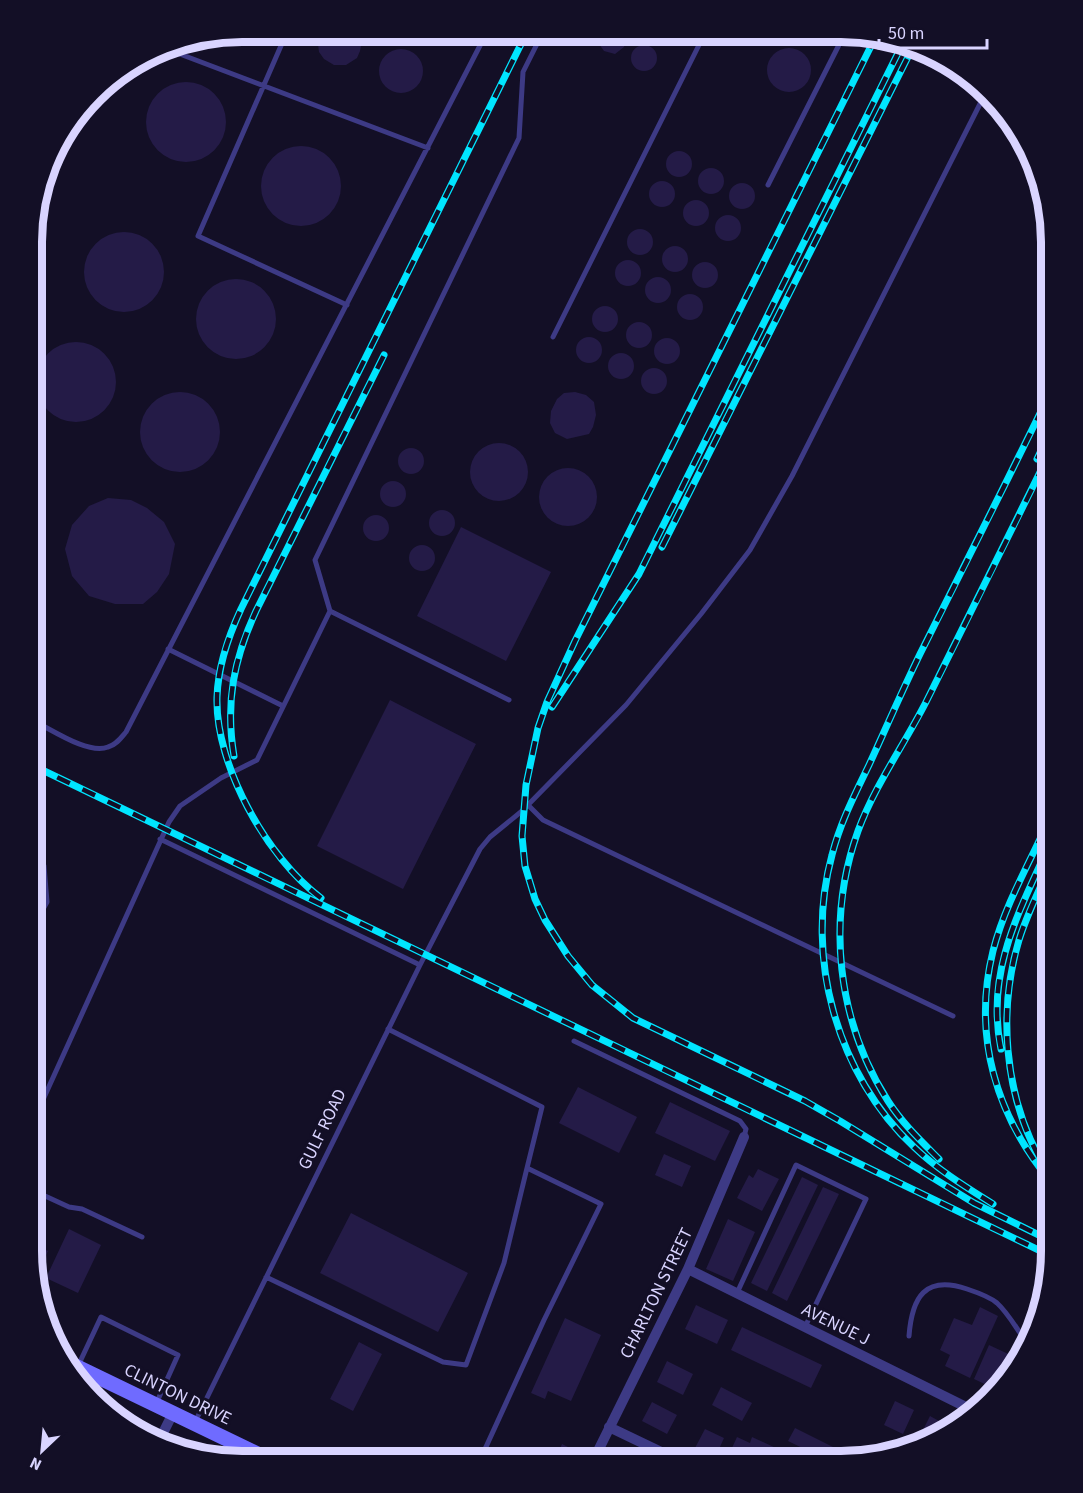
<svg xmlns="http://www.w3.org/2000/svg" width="1083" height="1493" font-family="'Source Sans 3',sans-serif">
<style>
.building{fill:#241b47}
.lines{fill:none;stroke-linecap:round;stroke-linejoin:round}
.service{stroke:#3d3a85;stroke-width:5}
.minor{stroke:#3d3a85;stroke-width:10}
.secondary{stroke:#6f6bff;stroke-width:15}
.rail-casing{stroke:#00e5ff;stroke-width:7}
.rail{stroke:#130f26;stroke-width:4.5;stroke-dasharray:14;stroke-linecap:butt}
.labels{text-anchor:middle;stroke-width:6;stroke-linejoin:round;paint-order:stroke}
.street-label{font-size:18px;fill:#d9d4ff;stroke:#130f26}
.rim{fill:none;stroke:#d9d4ff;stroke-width:8}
</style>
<rect width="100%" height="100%" fill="#130f26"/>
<path class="building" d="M 322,32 L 358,32 L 362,41 L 360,51 L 357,58 L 346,65 L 334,65 L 324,59 L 319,52 L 318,44 Z
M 573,32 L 593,33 L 586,37 L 574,35 Z
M 601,33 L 623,33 L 626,39 L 624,47 L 615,54 L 604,51 L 599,44 Z
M 650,33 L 671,33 L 663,38 L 652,36 Z
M631 58a13 13 0 1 1 26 0a13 13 0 1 1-26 0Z
M767 70a22 22 0 1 1 44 0a22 22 0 1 1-44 0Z
M379 71a22 22 0 1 1 44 0a22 22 0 1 1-44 0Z
M 109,80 L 104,98 L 92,111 L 76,117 L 103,83 Z
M146 122a40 40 0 1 1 80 0a40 40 0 1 1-80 0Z
M261 186a40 40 0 1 1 80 0a40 40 0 1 1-80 0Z
M666 164a13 13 0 1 1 26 0a13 13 0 1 1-26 0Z
M698 181a13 13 0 1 1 26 0a13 13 0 1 1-26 0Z
M649 194a13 13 0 1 1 26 0a13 13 0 1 1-26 0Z
M729 196a13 13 0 1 1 26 0a13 13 0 1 1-26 0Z
M 39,197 L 45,217 L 39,239 L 33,245 L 33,214 Z
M683 213a13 13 0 1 1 26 0a13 13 0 1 1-26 0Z
M715 228a13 13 0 1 1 26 0a13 13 0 1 1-26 0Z
M627 242a13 13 0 1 1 26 0a13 13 0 1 1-26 0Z
M84 272a40 40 0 1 1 80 0a40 40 0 1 1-80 0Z
M662 259a13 13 0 1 1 26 0a13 13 0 1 1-26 0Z
M615 273a13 13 0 1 1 26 0a13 13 0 1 1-26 0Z
M692 275a13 13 0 1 1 26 0a13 13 0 1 1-26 0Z
M645 290a13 13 0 1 1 26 0a13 13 0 1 1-26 0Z
M196 319a40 40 0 1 1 80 0a40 40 0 1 1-80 0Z
M677 307a13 13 0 1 1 26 0a13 13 0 1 1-26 0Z
M592 319a13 13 0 1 1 26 0a13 13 0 1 1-26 0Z
M626 335a13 13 0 1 1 26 0a13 13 0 1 1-26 0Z
M576 350a13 13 0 1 1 26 0a13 13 0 1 1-26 0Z
M654 351a13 13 0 1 1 26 0a13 13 0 1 1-26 0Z
M36 382a40 40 0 1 1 80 0a40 40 0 1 1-80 0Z
M608 366a13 13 0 1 1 26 0a13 13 0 1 1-26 0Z
M641 381a13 13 0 1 1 26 0a13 13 0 1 1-26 0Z
M140 432a40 40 0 1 1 80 0a40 40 0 1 1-80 0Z
M 575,392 L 586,395 L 594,402 L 596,415 L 593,427 L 589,434 L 567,439 L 555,433 L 550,423 L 551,411 L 557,399 L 564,393 Z
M470 472a29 29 0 1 1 58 0a29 29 0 1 1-58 0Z
M398 461a13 13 0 1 1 26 0a13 13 0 1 1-26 0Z
M539 497a29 29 0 1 1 58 0a29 29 0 1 1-58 0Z
M380 494a13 13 0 1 1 26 0a13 13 0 1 1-26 0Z
M 108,498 L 131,500 L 147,508 L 164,522 L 175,544 L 169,574 L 157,592 L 143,604 L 115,604 L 89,596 L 72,576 L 65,549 L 72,525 L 89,506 Z
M429 523a13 13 0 1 1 26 0a13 13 0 1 1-26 0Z
M363 528a13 13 0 1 1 26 0a13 13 0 1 1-26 0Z
M 461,527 L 551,572 L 506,661 L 417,616 Z
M409 558a13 13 0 1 1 26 0a13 13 0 1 1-26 0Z
M 390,700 L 476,744 L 403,889 L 317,846 Z
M 578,1087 L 637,1117 L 619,1153 L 559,1123 Z
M 670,1102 L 730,1131 L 715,1161 L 655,1133 Z
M 664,1154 L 691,1166 L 682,1187 L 655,1175 Z
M 758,1169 L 779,1179 L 762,1211 L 737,1198 L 749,1175 L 753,1178 Z
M 802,1177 L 818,1185 L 767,1291 L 751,1283 Z
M 823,1187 L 839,1194 L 787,1301 L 772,1293 Z
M 351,1213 L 468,1273 L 438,1332 L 320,1273 Z
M 728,1219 L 755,1232 L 733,1281 L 706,1269 Z
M 69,1229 L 101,1245 L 78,1293 L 46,1278 Z
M 32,1243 L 48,1251 L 37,1274 L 32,1252 Z
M 696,1305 L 728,1320 L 717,1344 L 685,1329 Z
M 980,1307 L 998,1316 L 970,1378 L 945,1366 L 950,1355 L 940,1350 L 954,1318 L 972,1325 Z
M 565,1318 L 601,1335 L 571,1401 L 548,1391 L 545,1399 L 531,1393 Z
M 742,1327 L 822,1365 L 811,1388 L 731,1350 Z
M 359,1342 L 382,1354 L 353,1411 L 330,1399 Z
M 989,1345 L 1019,1359 L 1016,1368 L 993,1388 L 974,1379 Z
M 667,1361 L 693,1374 L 683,1395 L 657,1382 Z
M 721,1387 L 752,1403 L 742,1421 L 712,1405 Z
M 895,1401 L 914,1410 L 903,1434 L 884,1425 Z
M 652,1402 L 677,1415 L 667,1434 L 642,1421 Z
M 930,1416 L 948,1426 L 934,1440 L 916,1444 Z
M 795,1428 L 855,1458 L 842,1461 L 829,1461 L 788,1441 Z
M 705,1429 L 724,1438 L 715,1458 L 695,1448 Z
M 737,1437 L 750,1443 L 752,1437 L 778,1449 L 773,1461 L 726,1461 Z
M 562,1444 L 576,1451 L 572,1461 L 562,1461 L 556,1458 Z
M 504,1448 L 531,1461 L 498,1461 Z
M 542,1453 L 556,1459 L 555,1461 L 539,1461 Z"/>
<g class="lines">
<path class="service" d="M 287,32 L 198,236 L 347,305
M 164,48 L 428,148
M 768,185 L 845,33
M 553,337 L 705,33
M 330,611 L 509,700
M 168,649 L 283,706
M 32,720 C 51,729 88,755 108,747 C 116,745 121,738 126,732 L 487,32
M 528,805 L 543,820 L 953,1016
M 160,839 L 420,965
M 32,929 L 47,902 L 44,866 L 32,848
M 388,1029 L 542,1107 L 527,1168 L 601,1204 L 544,1320 L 480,1460
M 574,1041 L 740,1121 L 746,1129 L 744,1137
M 32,1124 L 169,822 L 180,806 L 221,778 L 257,760 L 330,611 L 315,560 L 519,138 L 523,72 L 543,32
M 32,1190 L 69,1207 L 82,1209 L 142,1237
M 266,1277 L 443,1362 L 466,1365 L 504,1263 L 527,1168
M 737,1293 L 796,1165 L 866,1199 L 805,1327
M 909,1336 C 912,1297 925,1275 967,1289 C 976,1292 990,1297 997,1303 C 1008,1313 1016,1328 1025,1340
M 78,1366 L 101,1317 L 178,1355 L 156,1404
M 195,1422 L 420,965 L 480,849 L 490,837 L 522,811 L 626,705 L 701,614 L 750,550 L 792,476 L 985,94"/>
<path class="minor" d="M 688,1269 L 970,1409
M 609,1427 L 680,1461
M 160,1439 L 173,1413
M 593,1461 L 688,1269 L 744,1137"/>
<path class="secondary" d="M 69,1363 L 270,1460"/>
<g class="rail-casing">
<path id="rail" d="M 876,36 L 575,641 L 547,702 L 538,728 L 526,785 L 522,836 L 525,866 L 535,899 L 545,920 L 568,956 L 592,985 L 633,1018 L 805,1101 L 840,1121 L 974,1203 L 1051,1241
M 1037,459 L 1051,430
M 662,547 L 911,51
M 552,707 L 639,574 L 901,47
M 234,756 C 225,702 234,659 256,611 L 384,355
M 32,765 L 1051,1256
M 321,898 C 267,858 215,765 217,697 C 218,666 228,637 241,609 L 527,32
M 1001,1049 C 985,971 1020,910 1051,841
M 1039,1157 C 1004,1092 998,1010 1019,940 C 1027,914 1040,889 1051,863
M 939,1159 C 921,1141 902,1123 888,1101 C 837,1021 826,920 858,831 C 875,785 904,745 926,702 C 968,618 1010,534 1051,450
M 1051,1182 C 996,1116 972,1036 993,951 C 1005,904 1031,860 1051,816
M 993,1204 C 966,1187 938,1170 914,1147 C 837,1075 804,957 832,855 C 840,823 855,794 869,765 C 886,728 902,691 920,654 C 964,567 1008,479 1051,391"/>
</g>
<use href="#rail" class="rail"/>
</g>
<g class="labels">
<g class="street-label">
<text transform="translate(322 1129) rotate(-64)" y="6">GULF ROAD</text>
<text transform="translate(656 1293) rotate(-64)" y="6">CHARLTON STREET</text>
<text transform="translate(836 1324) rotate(26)" y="6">AVENUE J</text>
<text transform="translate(178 1394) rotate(26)" y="6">CLINTON DRIVE</text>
</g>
</g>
<path d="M0 0H1083V1493H0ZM242 42H841A200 200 0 0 1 1041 242V1251A200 200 0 0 1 841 1451H242A200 200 0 0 1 42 1251V242A200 200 0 0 1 242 42Z" fill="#130f26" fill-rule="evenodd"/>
<path class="rim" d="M242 42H841A200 200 0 0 1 1041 242V1251A200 200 0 0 1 841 1451H242A200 200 0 0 1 42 1251V242A200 200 0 0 1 242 42Z"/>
<g transform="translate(42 1451) rotate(206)" stroke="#130f26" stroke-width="4.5" paint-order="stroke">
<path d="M0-4.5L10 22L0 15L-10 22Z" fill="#d9d4ff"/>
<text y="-9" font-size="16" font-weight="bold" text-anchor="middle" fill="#d9d4ff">N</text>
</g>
<path d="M879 39v9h108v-9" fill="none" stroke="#d9d4ff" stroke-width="3"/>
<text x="888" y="39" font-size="18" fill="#d9d4ff" stroke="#130f26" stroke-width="4.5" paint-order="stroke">50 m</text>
</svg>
